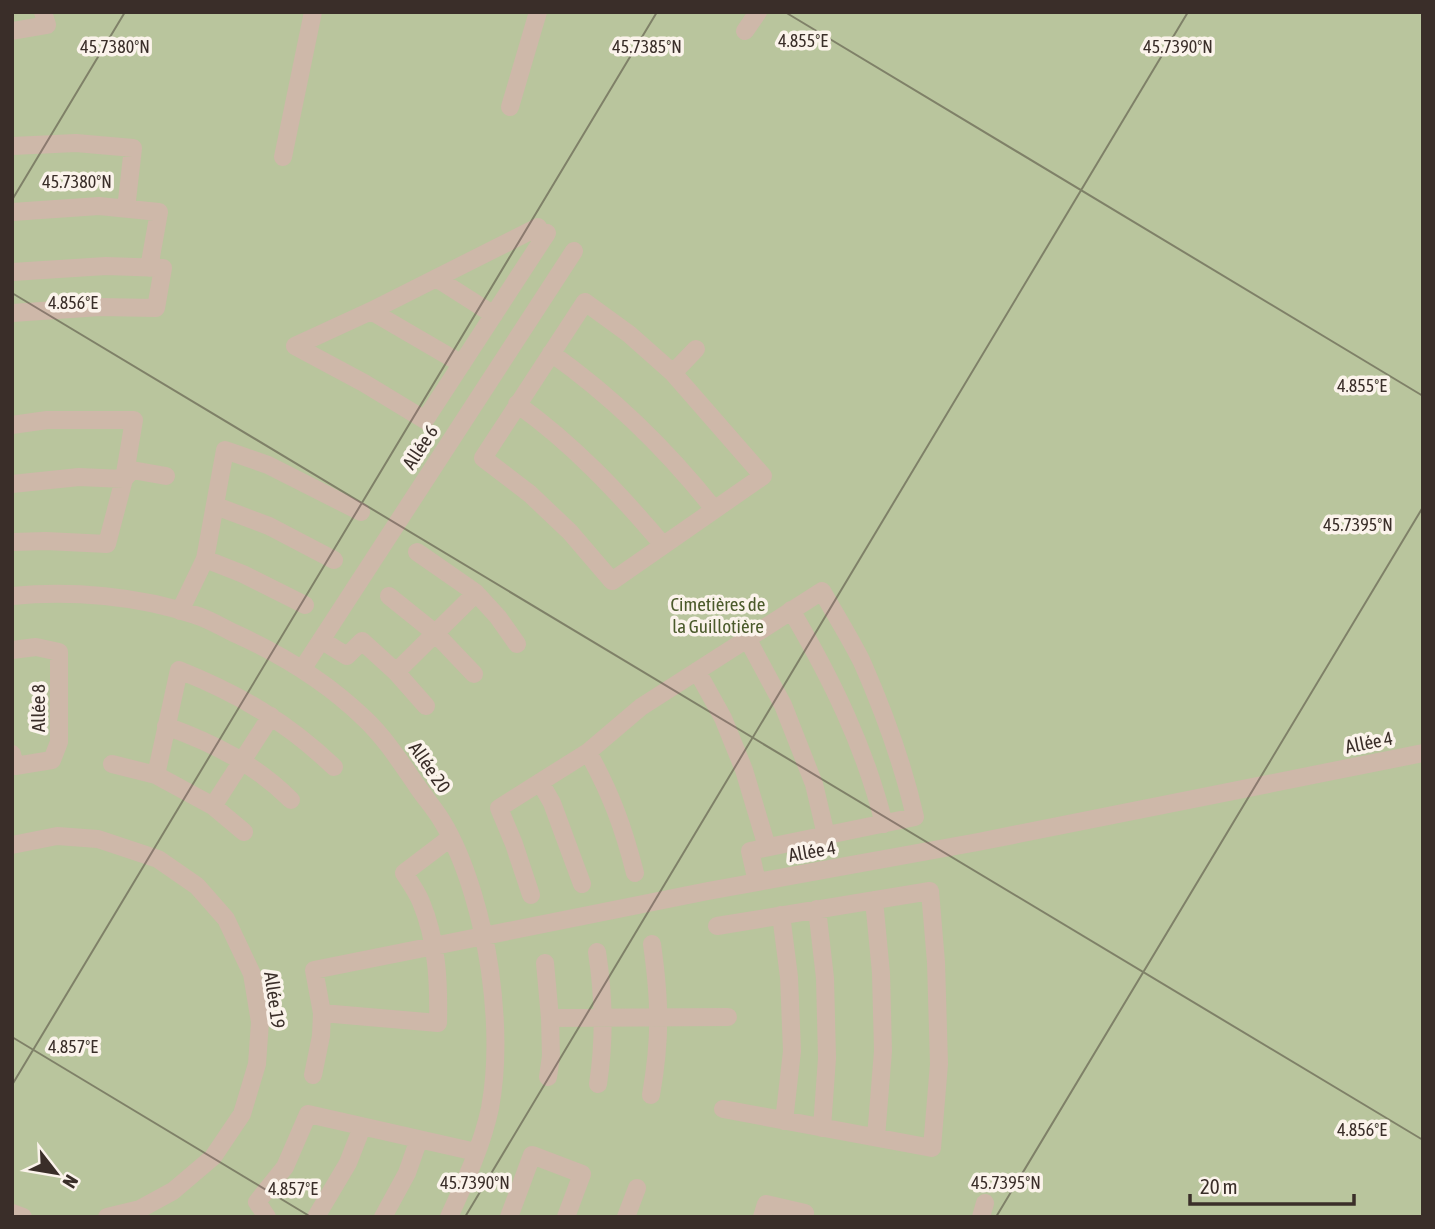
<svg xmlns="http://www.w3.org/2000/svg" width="1435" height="1229" font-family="'Asap Condensed',sans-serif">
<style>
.green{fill:#b9c59d}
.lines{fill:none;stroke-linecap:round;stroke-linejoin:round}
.minor{stroke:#ceb8a9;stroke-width:18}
.ticks{fill:none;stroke:#3a2e29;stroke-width:2;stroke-opacity:0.45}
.labels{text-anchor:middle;stroke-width:7;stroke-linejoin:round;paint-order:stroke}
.street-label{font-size:19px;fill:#3a2e29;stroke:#fbf3eb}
.park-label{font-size:19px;fill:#4b5a2b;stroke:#fbf3eb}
.ticks-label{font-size:18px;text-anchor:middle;fill:#3a2e29;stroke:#fbf3eb;stroke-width:7;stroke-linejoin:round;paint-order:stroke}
</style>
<rect width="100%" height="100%" fill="#f4e9de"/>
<path class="green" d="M 12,12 L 1423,12 L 1423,1217 L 12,1217 Z"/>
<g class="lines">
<path class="minor" d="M 12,31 L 47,25 L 43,12
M 745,31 L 758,12
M 510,107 L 538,12
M 12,146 L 76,143 L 133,148 L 126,209
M 283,157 L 313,12
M 12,212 L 99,206 L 159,212 L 149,268
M 12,272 L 106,266 L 163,268 L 156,308 L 100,307 L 12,313
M 436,278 L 494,315
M 585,302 L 629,334 L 673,373 L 763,476 L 612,581 L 570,532 L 530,494 L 483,458 Z
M 371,311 L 538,227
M 551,353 C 613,397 667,450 714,509
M 462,364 L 371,311 L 295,346 L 364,383 L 425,420 L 547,233
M 673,373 L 696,349
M 517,404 C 573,444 619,493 663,545
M 12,425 L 47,420 L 134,420 L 124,479 L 107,544 L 46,541 L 12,542
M 12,484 L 79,477 L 124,479 L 132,470 L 166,476
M 216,506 L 269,526 L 334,560
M 417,552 L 476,593
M 205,559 L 225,450 L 268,465 L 361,512
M 12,596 C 71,590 139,596 195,615 C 209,619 221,627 234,633 C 283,655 327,682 365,719 C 386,739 401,763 417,786 C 425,798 435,809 442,821 C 467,862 483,923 490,971 C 496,1014 498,1065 490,1108 C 482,1146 465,1182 449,1217
M 389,596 L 435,633 L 474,674
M 791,610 C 831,678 865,747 884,824
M 180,611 L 205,559 L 243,574 L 305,605
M 747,638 L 783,705 L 814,784 L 826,835
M 321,640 L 347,656 L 362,641 L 396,672 L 426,706
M 12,650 L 36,647 L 59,652 L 59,742 L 52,760 L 15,766 L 12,754
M 303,668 L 574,251
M 697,671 L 723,718 L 744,770 L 767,847
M 396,672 L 476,593 L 498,617 L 517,644
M 166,726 C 213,743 255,764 291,800
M 588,752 L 641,707 L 822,591 C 835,614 850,638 862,662 C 884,712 903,764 915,817 L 750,851 L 757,882
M 112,764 L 156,775
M 540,782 L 552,803 L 582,884
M 213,806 L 271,716
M 244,832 L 213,806 L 156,775 L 179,670 C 239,694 287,722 334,767
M 12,845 L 57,836 L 98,839 L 158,859 L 197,886 L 226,919 L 252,974 L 260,1022 L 257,1064 L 242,1114 L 213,1157 L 173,1191 L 140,1209 L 107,1217
M 531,895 L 514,844 L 499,808 L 588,752 C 611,794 623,826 635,873
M 874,900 L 881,973 L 883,1051 L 876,1137
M 817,909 L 825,978 L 827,1058 L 822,1128
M 781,915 L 789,977 L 792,1051 L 784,1121
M 717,926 L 930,891 L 936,962 L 939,1064 L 932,1148 L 723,1109
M 597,952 C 604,997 605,1039 598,1084
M 545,963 L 550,1018
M 322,1013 L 438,1023 C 439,983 437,940 421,902 C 417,892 410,882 404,873 L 450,838
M 313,1075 L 321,1036 L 322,1013 L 314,970 L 708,891 L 978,842 L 1423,753
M 548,1077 L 551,1056 L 550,1018 L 728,1017
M 651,1095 C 661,1038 660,1001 652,944
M 12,1213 L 23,1217
M 267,1217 L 257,1202 L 285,1167 L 308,1114 L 476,1152
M 316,1217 L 348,1163 L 362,1127
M 383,1217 L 407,1173 L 419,1139
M 509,1217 L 532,1155 L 582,1174 L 566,1217
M 626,1217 L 637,1188
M 762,1217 L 766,1204 L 805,1213 L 804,1217
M 981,1217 L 985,1203"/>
</g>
<path class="ticks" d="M 785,12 L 1423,396M 12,200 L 125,12M 12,293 L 1423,1140M 12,1037 L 311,1217M 12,1085 L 657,12M 465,1217 L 1188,12M 996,1217 L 1423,507"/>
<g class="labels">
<g class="street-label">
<text transform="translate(420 447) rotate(-57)" y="7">Allée 6</text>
<text transform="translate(38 708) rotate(-90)" y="7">Allée 8</text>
<text transform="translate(1369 742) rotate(-11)" y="7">Allée 4</text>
<text transform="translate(430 767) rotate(55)" y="7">Allée 20</text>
<text transform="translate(812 851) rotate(-10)" y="7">Allée 4</text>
<text transform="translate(275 1000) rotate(82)" y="7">Allée 19</text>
</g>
<g class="park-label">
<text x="718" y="611">Cimetières de<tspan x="718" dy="22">la Guillotière</tspan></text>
</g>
</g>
<g class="ticks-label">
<text x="803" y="47">4.855°E</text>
<text x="115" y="53">45.7380°N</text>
<text x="647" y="53">45.7385°N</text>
<text x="1178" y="53">45.7390°N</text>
<text x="77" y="188">45.7380°N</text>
<text x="73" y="309">4.856°E</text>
<text x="1362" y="392">4.855°E</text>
<text x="1358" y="531">45.7395°N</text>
<text x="73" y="1053">4.857°E</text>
<text x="1362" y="1136">4.856°E</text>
<text x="475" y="1189">45.7390°N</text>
<text x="1006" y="1189">45.7395°N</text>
<text x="293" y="1195">4.857°E</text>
</g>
<rect width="1435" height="1229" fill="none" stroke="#3a2e29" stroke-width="28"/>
<g transform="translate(56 1173) rotate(121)" stroke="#fbf3eb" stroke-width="5" paint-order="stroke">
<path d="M0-5L12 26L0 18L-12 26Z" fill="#3a2e29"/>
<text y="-10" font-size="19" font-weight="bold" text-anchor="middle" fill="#3a2e29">N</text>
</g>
<path d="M1190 1194v10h164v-10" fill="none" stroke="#3a2e29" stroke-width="3.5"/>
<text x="1200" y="1194" font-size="21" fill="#3a2e29" stroke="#fbf3eb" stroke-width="5" paint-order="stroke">20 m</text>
</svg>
